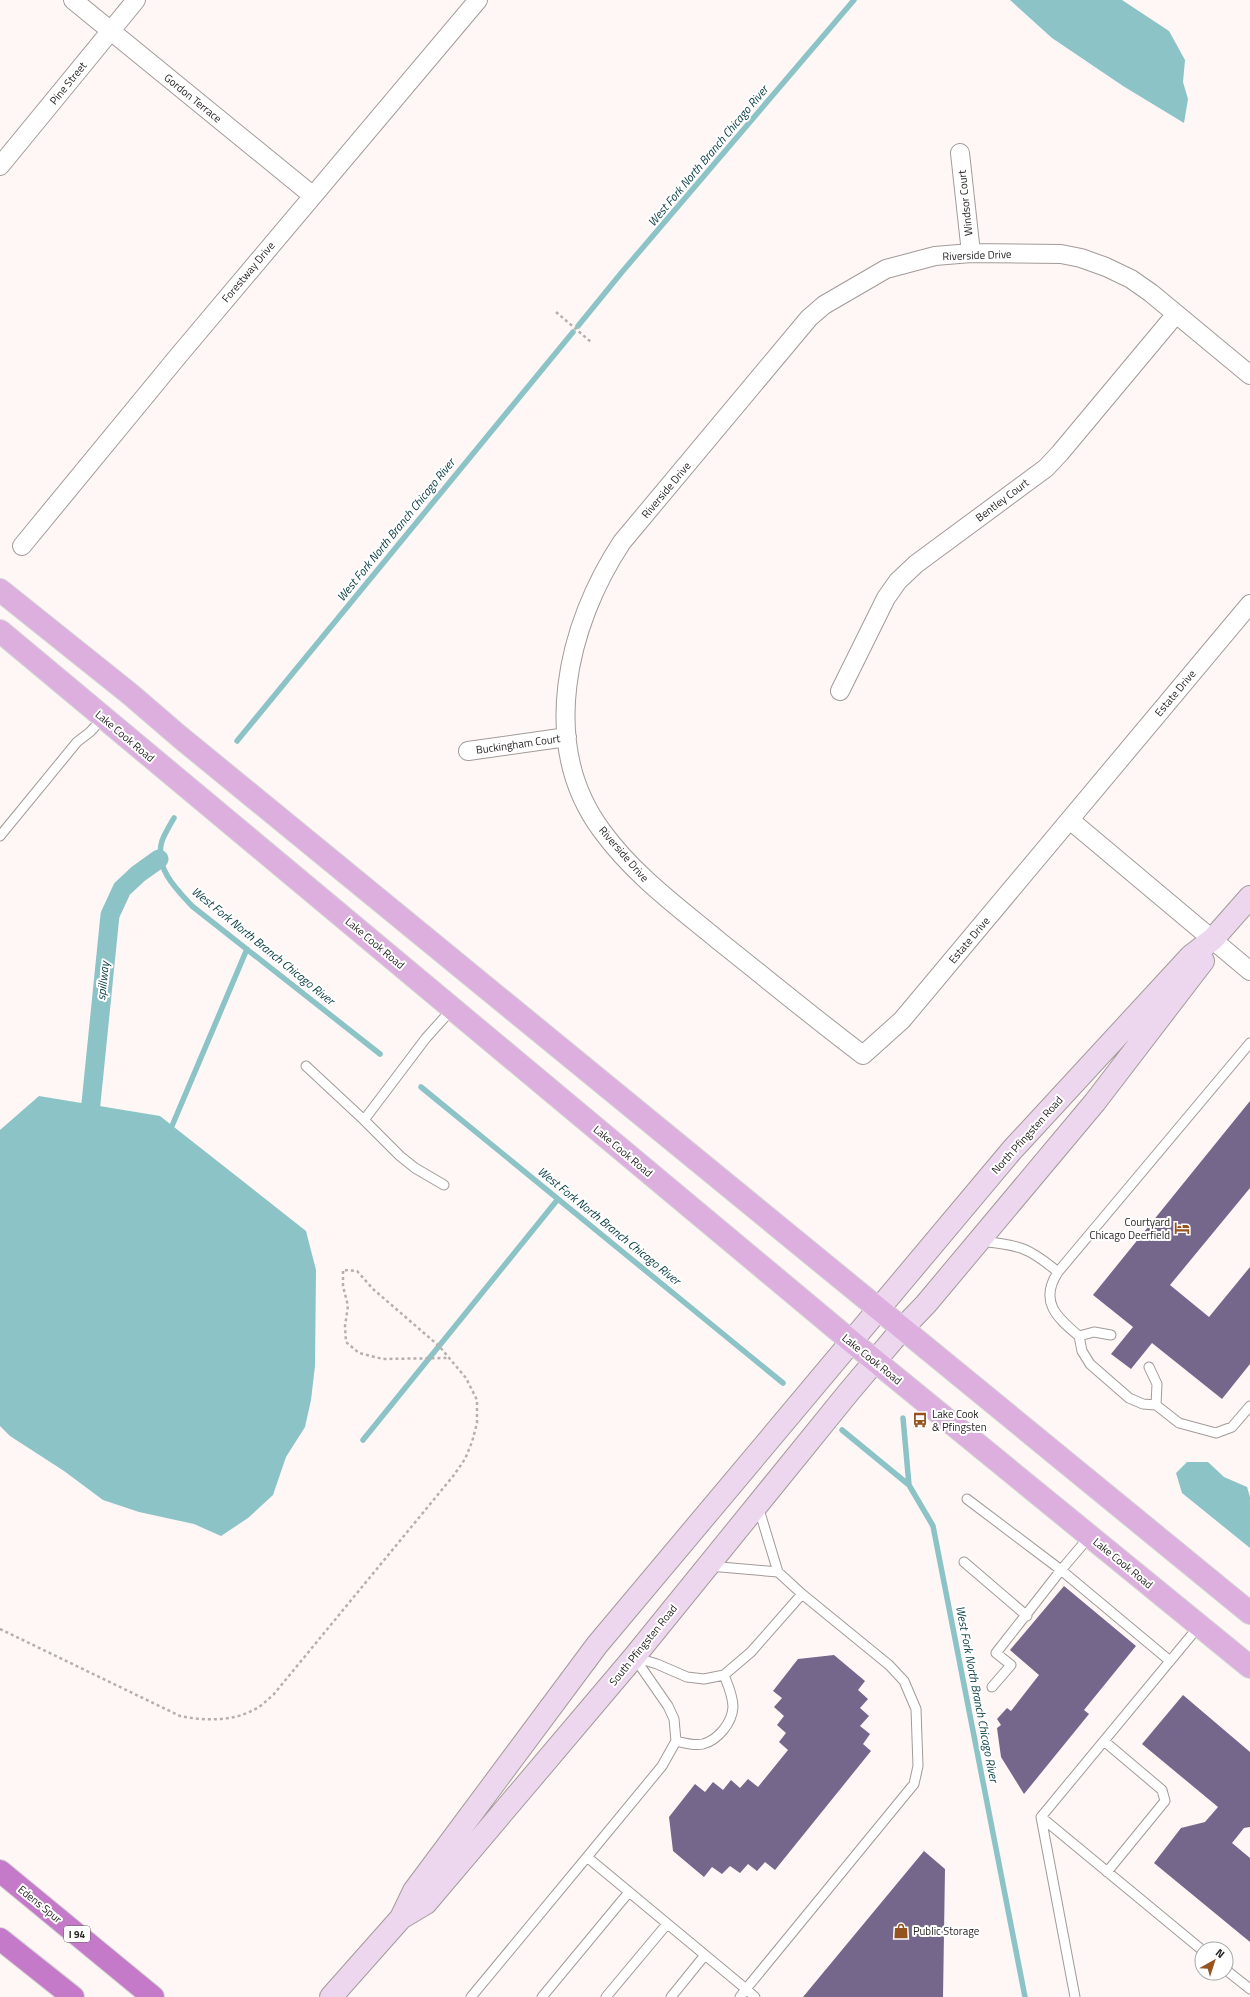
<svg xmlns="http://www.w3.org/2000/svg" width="1250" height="1997" font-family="'Titillium Web',sans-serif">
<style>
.water{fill:#8cc3c7}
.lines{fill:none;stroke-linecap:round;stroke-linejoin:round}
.stream{stroke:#8cc3c7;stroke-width:5.5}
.canal{stroke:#8cc3c7;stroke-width:19}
.building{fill:#75678c}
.lane-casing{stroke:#a29b98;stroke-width:11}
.street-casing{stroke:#a29b98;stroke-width:20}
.secondary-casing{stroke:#a29b98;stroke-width:24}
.primary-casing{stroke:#d4d4d3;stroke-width:24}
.highway-casing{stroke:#d4d4d3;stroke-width:24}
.path{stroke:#b5b0ae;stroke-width:2.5;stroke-dasharray:3 3;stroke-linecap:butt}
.lane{stroke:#fff;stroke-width:9}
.street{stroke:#fff;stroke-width:18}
.secondary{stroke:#edd7ef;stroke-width:22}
.primary{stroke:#dcafdf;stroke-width:22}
.highway{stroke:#c479c9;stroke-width:22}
.labels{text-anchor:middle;stroke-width:4;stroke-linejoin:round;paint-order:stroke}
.shield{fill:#fff;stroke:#696766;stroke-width:1}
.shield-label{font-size:10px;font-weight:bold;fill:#292625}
.street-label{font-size:11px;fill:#292625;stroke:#fff}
.poi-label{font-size:11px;fill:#292625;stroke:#fff;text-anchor:start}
.water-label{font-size:12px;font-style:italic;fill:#063c40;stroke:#fff}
</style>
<rect width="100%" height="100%" fill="#fef7f5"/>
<path class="water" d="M 1010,0 L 1122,0 L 1169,31 L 1185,60 L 1183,82 L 1188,99 L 1184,123 L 1123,86 L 1052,38 Z
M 39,1096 L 160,1116 L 306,1231 L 316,1270 L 315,1366 L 311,1400 L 305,1427 L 286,1457 L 273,1495 L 248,1518 L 221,1536 L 194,1524 L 139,1512 L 103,1500 L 64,1471 L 10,1436 L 0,1426 L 0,1130 Z
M 1187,1462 L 1208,1462 L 1224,1477 L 1247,1487 L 1250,1497 L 1250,1548 L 1182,1493 L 1176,1473 Z"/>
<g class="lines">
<path class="stream" d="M 578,326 L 622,272 L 854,0
M 237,741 L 573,332
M 174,818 C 170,825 165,833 162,841 C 154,867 175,888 192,906 L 380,1054
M 421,1087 L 783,1383
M 169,1133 L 247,949
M 903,1418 L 909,1485
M 842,1430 L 909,1485 L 933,1526 L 1025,1997
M 363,1440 L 558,1199"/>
<path class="canal" d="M 89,1123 L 110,915 L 122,889 L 138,874 L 159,859"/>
</g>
<path class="building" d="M 1250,1101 L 1250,1188 L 1170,1285 L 1209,1317 L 1250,1267 L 1250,1364 L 1222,1399 L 1152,1343 L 1131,1369 L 1111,1354 L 1133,1327 L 1093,1295 Z
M 1064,1586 L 1136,1646 L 1084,1710 L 1089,1714 L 1024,1794 L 1001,1757 L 997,1728 L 1001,1725 L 997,1719 L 1007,1708 L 1011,1711 L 1039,1675 L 1010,1650 Z
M 834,1655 L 865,1681 L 858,1690 L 868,1699 L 860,1708 L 869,1716 L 860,1726 L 870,1734 L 863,1744 L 871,1751 L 775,1870 L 765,1862 L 757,1871 L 748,1864 L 740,1873 L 730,1866 L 722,1874 L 712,1867 L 704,1877 L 673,1851 L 669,1817 L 695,1784 L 705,1792 L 713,1782 L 723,1790 L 731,1780 L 740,1788 L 748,1779 L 758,1787 L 788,1750 L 779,1742 L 786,1733 L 777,1725 L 784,1716 L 774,1707 L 782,1698 L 773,1691 L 798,1659 Z
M 1183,1695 L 1250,1752 L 1250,1827 L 1244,1828 L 1232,1843 L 1250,1858 L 1250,1942 L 1154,1863 L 1181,1828 L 1205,1822 L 1218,1807 L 1142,1744 Z
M 924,1851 L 945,1869 L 943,1997 L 803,1997 Z"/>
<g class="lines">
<g class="lane-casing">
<path id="lane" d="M 0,836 L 77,742 L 90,732 L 103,718
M 1250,1043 L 1058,1272 C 1039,1301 1056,1317 1079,1336 L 1082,1351 L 1090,1364 L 1129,1398 L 1143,1404 L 1156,1405 L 1179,1423 L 1216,1433 L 1232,1427 L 1250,1406
M 306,1066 L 364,1120
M 444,1185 L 415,1168 L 400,1156 L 364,1120 L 426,1038 L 453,1008
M 980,1241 C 1019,1245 1028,1247 1058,1272
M 1079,1336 L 1094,1332 L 1111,1335
M 1149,1367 L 1157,1384 L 1156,1405
M 967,1499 L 1061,1570 L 1170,1661
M 964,1562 L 1027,1616
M 709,1566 L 778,1572
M 634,1657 L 668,1706 L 674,1719 L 676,1741 L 662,1766 L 587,1857 L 746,1989 L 914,1784 L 918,1766 L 916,1709 L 904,1681 L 889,1665 L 802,1594 L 778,1572 L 758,1506
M 634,1657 L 657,1664 L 687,1677 L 704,1679 L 724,1675 L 751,1652 L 802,1594
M 992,1687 L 1011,1665 L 996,1653 L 1061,1570 L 1090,1536
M 676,1741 C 684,1743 694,1746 703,1744 C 718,1740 732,1723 733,1707 C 733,1696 728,1685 724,1675
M 1104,1741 L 1162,1790 L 1165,1801 L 1107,1872
M 1041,1817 L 1199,1626
M 1041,1817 L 1202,1950
M 1041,1817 L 1075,1997
M 1226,1970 L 1250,1989
M 471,1997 L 587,1857
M 542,1997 L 629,1892
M 606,1997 L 667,1924
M 671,1997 L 705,1955
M 740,1997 L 746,1989 L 755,1997"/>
</g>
<g class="street-casing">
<path id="street" d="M 73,0 L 312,195
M 960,153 L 971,253
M 0,166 L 136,0
M 1250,375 L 1151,293 L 1131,279 L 1106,267 L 1081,258 L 1061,254 L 971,253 L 935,256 L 886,269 L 824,305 L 809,318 L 622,542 C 567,625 538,745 602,831 C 634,875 678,907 719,941 C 767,979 814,1018 863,1055 L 902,1020 L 1250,604
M 22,546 L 179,355 L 478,0
M 840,691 L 886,598 L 898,581 L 916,564 L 1046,468 L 1060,453 L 1176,314
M 468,751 L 567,737
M 1070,820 L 1250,971"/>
</g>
<g class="secondary-casing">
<path id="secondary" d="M 401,1918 L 426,1903 L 634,1657 L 848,1393 L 902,1329 L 926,1304 L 1095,1102 L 1203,961
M 331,1997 L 401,1918 L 414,1891 L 597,1645 L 1012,1150 L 1191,956 L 1213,939 L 1250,897"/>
</g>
<g class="primary-casing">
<path id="primary" d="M 0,590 L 130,694 L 180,737 L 1250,1613
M 0,631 L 852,1342 L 1250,1667"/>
</g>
<g class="highway-casing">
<path id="highway" d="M 0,1871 L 153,1997
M 0,1939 L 73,1997"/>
</g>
<path class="path" d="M 556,312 L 591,342
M 0,1629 L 180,1716 C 205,1721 234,1722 257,1708 C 263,1705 268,1699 274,1694 L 454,1475 L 465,1459 L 472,1442 L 477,1423 L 477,1400 L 466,1378 L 439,1346 L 373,1289 L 357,1271 L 343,1270 L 343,1286 L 348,1306 L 345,1326 L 346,1342 L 359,1353 L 383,1359 L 448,1358"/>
<use href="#lane" class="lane"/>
<use href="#street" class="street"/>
<use href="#secondary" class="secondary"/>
<use href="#primary" class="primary"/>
<use href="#highway" class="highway"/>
</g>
<defs>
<g id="hotel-bare" transform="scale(1.2)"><path d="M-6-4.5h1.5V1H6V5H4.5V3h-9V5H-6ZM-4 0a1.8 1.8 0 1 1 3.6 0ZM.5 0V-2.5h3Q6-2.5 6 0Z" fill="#955320" stroke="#fff" stroke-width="2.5" paint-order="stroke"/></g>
<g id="bus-bare" transform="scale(1.2)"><path d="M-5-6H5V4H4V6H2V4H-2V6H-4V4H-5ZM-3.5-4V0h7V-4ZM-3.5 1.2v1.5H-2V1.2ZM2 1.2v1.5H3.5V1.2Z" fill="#955320" stroke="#fff" stroke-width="2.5" paint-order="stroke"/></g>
<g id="shop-bare" transform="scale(1.2)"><path d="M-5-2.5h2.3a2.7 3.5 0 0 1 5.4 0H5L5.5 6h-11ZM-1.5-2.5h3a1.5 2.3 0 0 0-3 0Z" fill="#955320" stroke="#fff" stroke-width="2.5" paint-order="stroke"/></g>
</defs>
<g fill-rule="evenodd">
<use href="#hotel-bare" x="1182" y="1228"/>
<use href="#bus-bare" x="920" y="1420"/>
<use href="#shop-bare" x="901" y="1931"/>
</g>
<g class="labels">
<rect class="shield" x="64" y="1926" width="26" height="16" rx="3"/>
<g class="shield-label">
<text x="77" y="1938">I 94</text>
</g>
<g class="street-label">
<text transform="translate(68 83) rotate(-51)" y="4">Pine Street</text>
<text transform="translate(193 98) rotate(39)" y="4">Gordon Terrace</text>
<text transform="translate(965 203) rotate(-96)" y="4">Windsor Court</text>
<text transform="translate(977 255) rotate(-2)" y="4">Riverside Drive</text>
<text transform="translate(248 272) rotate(-50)" y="4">Forestway Drive</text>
<text transform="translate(666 490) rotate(-50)" y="4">Riverside Drive</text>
<text transform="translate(1002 500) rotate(-37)" y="4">Bentley Court</text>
<text transform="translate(1175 693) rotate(-50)" y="4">Estate Drive</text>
<text transform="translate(125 736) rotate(40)" y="4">Lake Cook Road</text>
<text transform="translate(518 744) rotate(-8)" y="4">Buckingham Court</text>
<text transform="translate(624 854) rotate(49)" y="4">Riverside Drive</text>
<text transform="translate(969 940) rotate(-50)" y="4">Estate Drive</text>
<text transform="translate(375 943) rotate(40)" y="4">Lake Cook Road</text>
<text transform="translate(1027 1135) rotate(-48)" y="4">North Pfingsten Road</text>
<text transform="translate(623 1151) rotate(40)" y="4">Lake Cook Road</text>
<text transform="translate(872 1359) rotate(39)" y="4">Lake Cook Road</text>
<text transform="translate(1123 1563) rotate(39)" y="4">Lake Cook Road</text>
<text transform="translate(643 1645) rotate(-51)" y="4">South Pfingsten Road</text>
<text transform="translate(40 1904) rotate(39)" y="4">Edens Spur</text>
</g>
<g class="poi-label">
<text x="1170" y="1226" text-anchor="end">Courtyard<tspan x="1170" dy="13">Chicago Deerfield</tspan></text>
<text x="932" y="1418">Lake Cook<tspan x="932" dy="13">&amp; Pfingsten</tspan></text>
<text x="913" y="1935">Public Storage</text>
</g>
<g class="water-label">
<text transform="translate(708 156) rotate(-50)" y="4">West Fork North Branch Chicago River</text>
<text transform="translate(396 530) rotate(-51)" y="4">West Fork North Branch Chicago River</text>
<text transform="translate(263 946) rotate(39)" y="4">West Fork North Branch Chicago River</text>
<text transform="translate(103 981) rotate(-84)" y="4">spillway</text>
<text transform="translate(609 1226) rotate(39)" y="4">West Fork North Branch Chicago River</text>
<text transform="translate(977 1694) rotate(79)" y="4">West Fork North Branch Chicago River</text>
</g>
</g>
<g transform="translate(1214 1961) rotate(39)"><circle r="19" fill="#ffffff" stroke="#a9a8a8"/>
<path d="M0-3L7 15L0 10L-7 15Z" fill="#955320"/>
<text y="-6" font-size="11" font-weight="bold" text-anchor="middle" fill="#292625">N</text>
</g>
</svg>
